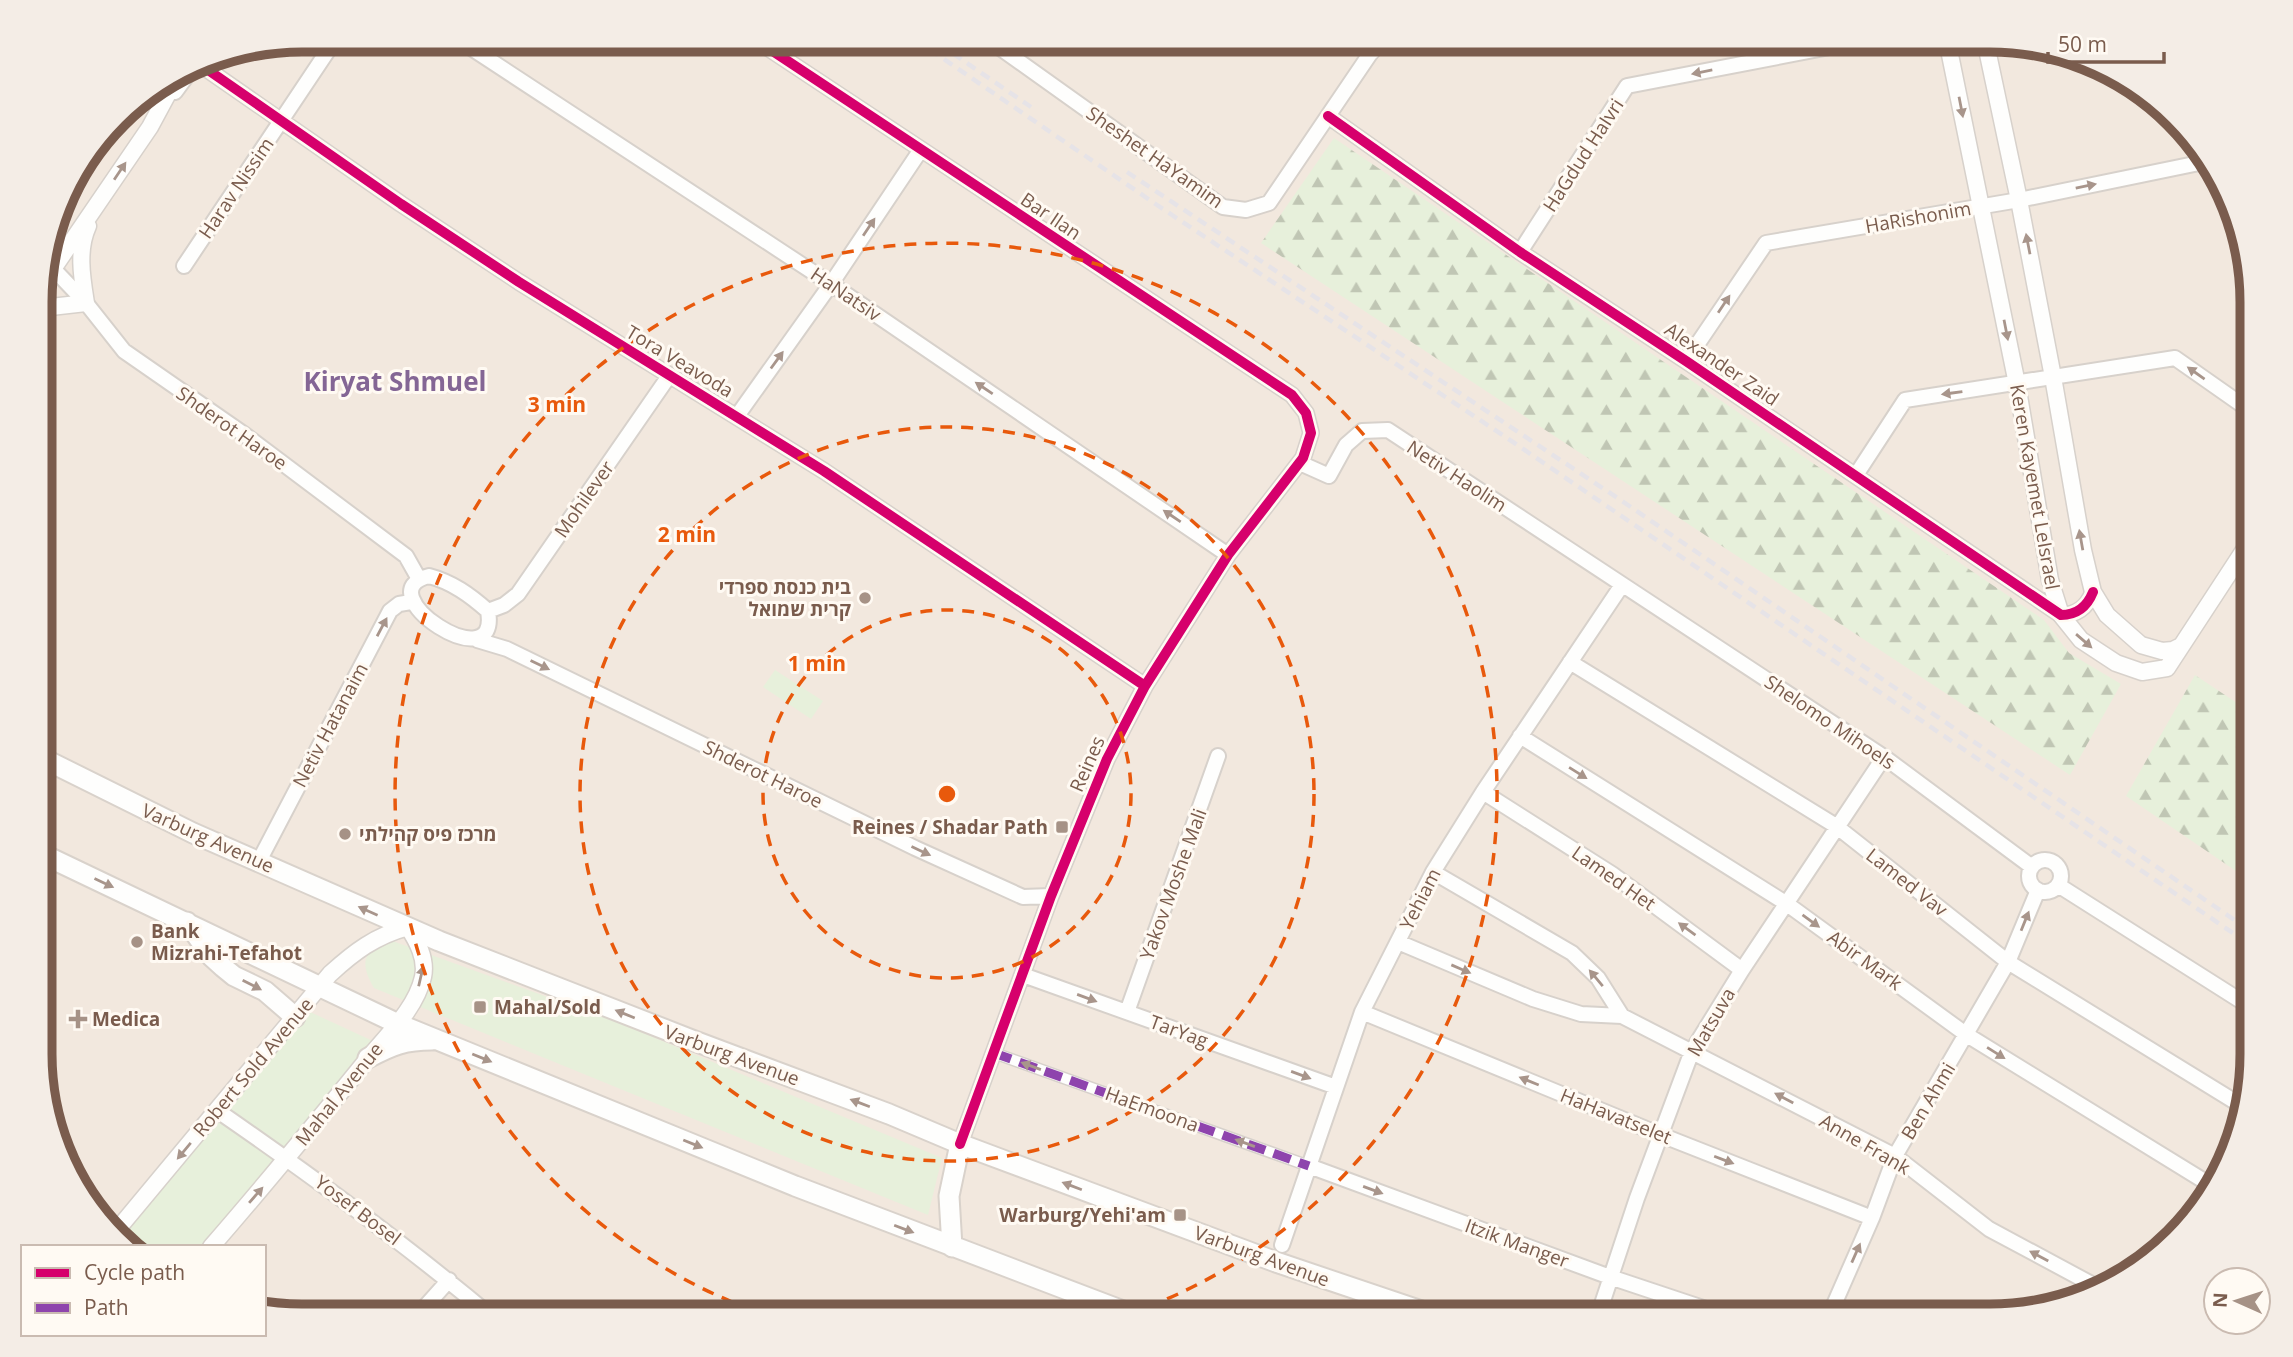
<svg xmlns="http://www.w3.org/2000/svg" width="2293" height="1357" font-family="'Open Sans',Heebo,sans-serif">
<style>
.residential{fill:#f2e8de}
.green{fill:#e7f0db}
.forest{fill:url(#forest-firs)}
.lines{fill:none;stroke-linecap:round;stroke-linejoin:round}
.pedestrian-casing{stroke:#d7d1cb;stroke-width:13}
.minor-casing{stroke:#d7d1cb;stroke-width:18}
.tertiary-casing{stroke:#d7d1cb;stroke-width:19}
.secondary-casing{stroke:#d9d2cb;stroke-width:23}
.pedestrian{stroke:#fefefd;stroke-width:10}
.minor{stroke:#fefefd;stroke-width:14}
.tertiary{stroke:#fefefd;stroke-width:16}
.secondary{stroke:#fefefd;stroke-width:19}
.rail{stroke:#e6e3e7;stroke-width:4.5;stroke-dasharray:10 7;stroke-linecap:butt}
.quiet{stroke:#8e44ad;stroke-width:9;stroke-dasharray:18 9;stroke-linecap:butt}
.cycleway-casing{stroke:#fffaf3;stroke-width:15}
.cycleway{stroke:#d6006c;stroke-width:10}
.oneway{fill:#a8958b}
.ring{fill:none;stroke:#e8590c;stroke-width:3.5;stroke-dasharray:12 9}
.poi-dot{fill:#a69286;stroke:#fffaf3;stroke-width:2.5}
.labels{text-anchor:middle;stroke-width:6;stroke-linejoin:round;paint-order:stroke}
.street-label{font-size:19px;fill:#7a5c4d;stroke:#fffaf3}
.poi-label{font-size:19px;font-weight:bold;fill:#7a5c4d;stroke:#fffaf3;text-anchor:start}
.district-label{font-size:26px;font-weight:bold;fill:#846695;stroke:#fffaf3}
.rim{fill:none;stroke:#7a5c4d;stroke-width:9}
.centre{fill:#e8590c;stroke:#fffaf3;stroke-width:3.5}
.ring-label{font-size:21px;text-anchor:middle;font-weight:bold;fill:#e8590c;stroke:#fffaf3;stroke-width:6;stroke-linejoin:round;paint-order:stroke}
</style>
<defs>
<pattern id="forest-firs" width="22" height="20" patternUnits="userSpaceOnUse" patternTransform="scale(1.75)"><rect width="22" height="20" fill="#e7f0db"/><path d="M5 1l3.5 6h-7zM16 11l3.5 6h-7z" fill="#c0c6b4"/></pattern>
</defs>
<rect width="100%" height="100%" fill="#f9f5f0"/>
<path class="residential" d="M 303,40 L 1990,40 L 2058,49 L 2122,76 L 2176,117 L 2217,171 L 2252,285 L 2252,1071 L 2217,1186 L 2176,1240 L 2122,1281 L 2007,1316 L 302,1317 L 264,1312 L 264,1247 L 134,1247 L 84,1200 L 42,1088 L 42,269 L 68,186 L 129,106 L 203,60 Z"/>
<path class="green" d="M 775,670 L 823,701 L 811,719 L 763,687 Z
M 387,939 L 617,1022 L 942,1158 L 928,1215 L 374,988 C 360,963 362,953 387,939 Z
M 308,1011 L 375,1042 L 286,1150 L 229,1109 Z
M 220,1119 L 279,1159 L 206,1247 L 134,1247 L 122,1235 Z"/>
<path class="forest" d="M 1334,138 L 2044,620 L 2069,653 L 2121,684 L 2070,775 L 1261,243 Z
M 2195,675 L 2252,713 L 2252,882 L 2126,796 Z"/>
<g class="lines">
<g class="pedestrian-casing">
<path id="pedestrian" d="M 994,1053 L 1309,1166"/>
</g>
<g class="minor-casing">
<path id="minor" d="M 459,40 L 831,284 L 1228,555
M 756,40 L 1292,395 L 1306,413 L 1311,433 L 1303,458 L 1228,555 L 1145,686 L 1107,759 L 1051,896 L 960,1144
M 989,40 L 1223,207 L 1246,210 L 1269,203 L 1372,51
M 198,63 L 401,204 L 519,282 L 824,471 L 1145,686
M 175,92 L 194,66
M 1328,116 L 1520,252 L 1686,361 L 2061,615 C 2077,615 2087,607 2093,592
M 1520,252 L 1627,86 L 1866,40
M 45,260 L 86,303 L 124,351 L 245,435 L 406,556 L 419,579
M 184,266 L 335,40
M 1686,361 L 1766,243 L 2019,200 L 2209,161
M 737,416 L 831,284 L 920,151
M 1300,463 L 1329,476 L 1346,445 L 1362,431 L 1388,430 L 1884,757 L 2032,867
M 1856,475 L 1905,400 L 2175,358 L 2252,412
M 429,576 C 452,582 470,595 488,611 C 501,683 363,592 429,576 Z
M 488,611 L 504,605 L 518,594 L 669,376
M 477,640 L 507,649 L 915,848 L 1023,897 L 1051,896
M 1570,662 L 1836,826 L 2008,962 L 2242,1106
M 1520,736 L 1787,904 L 1967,1035 L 2209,1184
M 1483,792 L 1612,874 L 1742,970
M2029 876a16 16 0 1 1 32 0a16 16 0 1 1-32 0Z
M 259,861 L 390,611 L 399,604 L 411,602
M 1433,872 L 1572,953 L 1598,978 L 1622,1016 L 1895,1156 L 1989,1229 L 2099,1288
M 2058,885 L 2252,1008
M 1398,942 L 1533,999 L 1581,1014 L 1622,1016
M 1023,975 L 1336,1087
M 1127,1012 L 1218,756
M 1362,1012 L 1661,1135 L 1872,1218
M 218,1111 C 312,1176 404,1243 492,1317
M 1309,1166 L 1610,1277 L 1727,1316
M 2188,1224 L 2225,1159
M 1282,1245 L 1362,1012 L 1433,872 L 1483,792 L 1622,585
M 1598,1316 L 1637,1198 L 1692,1051 L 1742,970 L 1884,757
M 1829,1316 L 1872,1218 L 1895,1156 L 2008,962 L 2038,890
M 416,1317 L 449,1280"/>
</g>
<g class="tertiary-casing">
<path id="tertiary" d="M 1357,40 L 1372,51 L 1380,40
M 1947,40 L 2017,384 L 2050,580 L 2061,615 L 2081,640 L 2116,663 L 2142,672 L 2167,668 L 2252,538
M 1985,40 L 2019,200 L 2053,377 L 2083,550 L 2093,592 L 2107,615 L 2141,645 L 2162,651 L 2173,650 L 2179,647
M 42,285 L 150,127 L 178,75
M 42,308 L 86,303 C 82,278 77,250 88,226
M 117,1230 L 330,974 C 354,952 375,936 408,927 C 417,941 427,959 423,977 C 416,1009 386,1036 366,1061 C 315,1124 264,1186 211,1247"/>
</g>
<g class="secondary-casing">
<path id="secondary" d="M 42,758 L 193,833 L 439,941 L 692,1040 L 889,1114 L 960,1144 L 1276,1262 L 1436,1316
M 42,854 L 396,1023 L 795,1186 L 1136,1316
M 187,922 L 212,957 L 223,967 L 234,976 L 265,991 L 295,1017
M 368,1058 C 392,1045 405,1040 432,1040
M 952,1247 L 949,1196 L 960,1144"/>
</g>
<use href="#pedestrian" class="pedestrian"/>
<use href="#minor" class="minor"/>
<use href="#tertiary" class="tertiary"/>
<use href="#secondary" class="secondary"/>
<path class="rail" d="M 916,40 L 1157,205 L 1507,438 L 2252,946
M 939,44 L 1031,107
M 1127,172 L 1622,501 L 2252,932"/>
<path class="quiet" d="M 994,1053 L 1309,1166"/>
<g class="cycleway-casing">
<path id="cycleway" d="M 756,40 L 1292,395 L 1306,413 L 1311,433 L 1303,458 L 1228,555 L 1145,686 L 1107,759 L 1051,896 L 960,1144
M 198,63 L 401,204 L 519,282 L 824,471 L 1145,686
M 1328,116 L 1520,252 L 1686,361 L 2061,615 C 2077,615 2087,607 2093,592"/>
</g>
<use href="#cycleway" class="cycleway"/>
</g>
<defs><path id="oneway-solid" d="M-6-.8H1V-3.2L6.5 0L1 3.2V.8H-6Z" transform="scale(1.75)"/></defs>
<g class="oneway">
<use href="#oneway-solid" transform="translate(1702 72) rotate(169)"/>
<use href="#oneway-solid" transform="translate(1961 107) rotate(79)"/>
<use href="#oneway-solid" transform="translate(120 171) rotate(-56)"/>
<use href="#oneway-solid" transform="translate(2086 186) rotate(-12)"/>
<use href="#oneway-solid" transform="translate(869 227) rotate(-56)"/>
<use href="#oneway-solid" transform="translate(2028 244) rotate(-101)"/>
<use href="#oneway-solid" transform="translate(1724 304) rotate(-56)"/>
<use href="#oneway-solid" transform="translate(2006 330) rotate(79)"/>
<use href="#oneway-solid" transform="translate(777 360) rotate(-54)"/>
<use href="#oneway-solid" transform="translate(2196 373) rotate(-145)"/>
<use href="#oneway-solid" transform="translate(984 388) rotate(-146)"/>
<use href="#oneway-solid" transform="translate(1952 393) rotate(172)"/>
<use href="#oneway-solid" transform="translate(1172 516) rotate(-146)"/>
<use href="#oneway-solid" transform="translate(2081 540) rotate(-100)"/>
<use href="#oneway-solid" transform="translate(382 627) rotate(-62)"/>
<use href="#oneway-solid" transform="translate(2084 641) rotate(41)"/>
<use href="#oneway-solid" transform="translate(540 665) rotate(26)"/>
<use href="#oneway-solid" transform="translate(1578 773) rotate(32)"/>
<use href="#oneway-solid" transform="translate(921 851) rotate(25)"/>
<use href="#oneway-solid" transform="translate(104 883) rotate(25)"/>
<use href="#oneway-solid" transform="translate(368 911) rotate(-156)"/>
<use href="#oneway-solid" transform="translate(1811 921) rotate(36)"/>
<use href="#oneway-solid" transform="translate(2025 921) rotate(-68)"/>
<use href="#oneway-solid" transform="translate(1687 929) rotate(-144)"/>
<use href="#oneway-solid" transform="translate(1461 969) rotate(23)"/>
<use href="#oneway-solid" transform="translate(421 976) rotate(-77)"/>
<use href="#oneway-solid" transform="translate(1596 978) rotate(-130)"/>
<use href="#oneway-solid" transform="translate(252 985) rotate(27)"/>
<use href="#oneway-solid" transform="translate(1087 998) rotate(20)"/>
<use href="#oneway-solid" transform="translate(625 1014) rotate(-158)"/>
<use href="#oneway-solid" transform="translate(1996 1053) rotate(32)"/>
<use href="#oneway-solid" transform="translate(482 1058) rotate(22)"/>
<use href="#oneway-solid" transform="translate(1031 1066) rotate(-160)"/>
<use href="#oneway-solid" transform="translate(1301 1075) rotate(20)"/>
<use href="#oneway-solid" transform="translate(1529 1081) rotate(-158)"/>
<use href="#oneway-solid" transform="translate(1784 1098) rotate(-152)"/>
<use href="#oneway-solid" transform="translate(860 1103) rotate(-159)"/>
<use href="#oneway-solid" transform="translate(1245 1143) rotate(-160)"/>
<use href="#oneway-solid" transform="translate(693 1144) rotate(22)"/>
<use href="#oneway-solid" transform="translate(184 1151) rotate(130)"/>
<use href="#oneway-solid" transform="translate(1724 1160) rotate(21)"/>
<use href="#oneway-solid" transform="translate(1072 1186) rotate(-159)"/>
<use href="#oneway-solid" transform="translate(1373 1190) rotate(20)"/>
<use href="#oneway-solid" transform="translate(256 1195) rotate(-49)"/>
<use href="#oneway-solid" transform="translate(904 1229) rotate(21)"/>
<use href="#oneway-solid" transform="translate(1856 1253) rotate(-66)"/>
<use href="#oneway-solid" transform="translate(2039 1256) rotate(-152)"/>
</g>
<g class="ring">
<circle cx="947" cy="794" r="184"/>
<circle cx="947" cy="794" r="367"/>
<path d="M772 1317A551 551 0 1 1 1126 1315"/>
</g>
<g class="poi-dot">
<circle cx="865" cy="598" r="7"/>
<rect x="1055" y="820" width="14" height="14" rx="3.5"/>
<circle cx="345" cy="834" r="7"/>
<circle cx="137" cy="942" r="7"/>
<rect x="473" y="1000" width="14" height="14" rx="3.5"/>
<path d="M74.5 1008.5h7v7h7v7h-7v7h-7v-7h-7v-7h7z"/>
<rect x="1173" y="1208" width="14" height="14" rx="3.5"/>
</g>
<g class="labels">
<g class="street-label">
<text transform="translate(1583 155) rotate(-57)" y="7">HaGdud HaIvri</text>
<text transform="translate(1155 157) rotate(35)" y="7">Sheshet HaYamim</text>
<text transform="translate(236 188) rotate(-56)" y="7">Harav Nissim</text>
<text transform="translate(1051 216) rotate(34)" y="7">Bar Ilan</text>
<text transform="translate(1918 217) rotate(-10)" y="7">HaRishonim</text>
<text transform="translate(846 294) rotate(34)" y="7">HaNatsiv</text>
<text transform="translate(680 361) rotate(31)" y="7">Tora Veavoda</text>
<text transform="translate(1722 364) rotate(34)" y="7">Alexander Zaid</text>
<text transform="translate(232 428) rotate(35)" y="7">Shderot Haroe</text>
<text transform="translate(1457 476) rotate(33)" y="7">Netiv Haolim</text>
<text transform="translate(2035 487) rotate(80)" y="7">Keren Kayemet LeIsrael</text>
<text transform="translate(584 499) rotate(-55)" y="7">Mohilever</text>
<text transform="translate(1830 722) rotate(34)" y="7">Shelomo Mihoels</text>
<text transform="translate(330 725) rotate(-62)" y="7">Netiv Hatanaim</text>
<text transform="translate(1087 764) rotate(-66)" y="7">Reines</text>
<text transform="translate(763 774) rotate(26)" y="7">Shderot Haroe</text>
<text transform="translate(208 838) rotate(24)" y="7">Varburg Avenue</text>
<text transform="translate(1614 878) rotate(35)" y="7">Lamed Het</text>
<text transform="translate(1907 882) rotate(38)" y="7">Lamed Vav</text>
<text transform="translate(1173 884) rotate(-70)" y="7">Yakov Moshe Mali</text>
<text transform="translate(1420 899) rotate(-63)" y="7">Yehiam</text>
<text transform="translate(1865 960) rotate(36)" y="7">Abir Mark</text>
<text transform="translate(1711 1022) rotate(-60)" y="7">Matsuva</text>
<text transform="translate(1179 1031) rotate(20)" y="7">TarYag</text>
<text transform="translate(732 1055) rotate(20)" y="7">Varburg Avenue</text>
<text transform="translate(253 1067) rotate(-50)" y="7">Robert Sold Avenue</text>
<text transform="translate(339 1094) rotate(-51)" y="7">Mahal Avenue</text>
<text transform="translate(1928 1101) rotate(-59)" y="7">Ben Ahmi</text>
<text transform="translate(1152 1109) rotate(20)" y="7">HaEmoona</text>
<text transform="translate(1616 1116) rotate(22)" y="7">HaHavatselet</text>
<text transform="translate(1865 1144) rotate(30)" y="7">Anne Frank</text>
<text transform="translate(358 1210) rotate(37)" y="7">Yosef Bosel</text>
<text transform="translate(1517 1243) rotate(20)" y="7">Itzik Manger</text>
<text transform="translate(1262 1256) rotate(20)" y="7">Varburg Avenue</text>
</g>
<g class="poi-label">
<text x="851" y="594" text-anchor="end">בית כנסת ספרדי<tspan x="851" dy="22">קרית שמואל</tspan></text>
<text x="1048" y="834" text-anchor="end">Reines / Shadar Path</text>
<text x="359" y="841">מרכז פיס קהילתי</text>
<text x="151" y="938">Bank<tspan x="151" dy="22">Mizrahi-Tefahot</tspan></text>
<text x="494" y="1014">Mahal/Sold</text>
<text x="92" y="1026">Medica</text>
<text x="1166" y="1222" text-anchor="end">Warburg/Yehi'am</text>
</g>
<g class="district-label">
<text x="395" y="391">Kiryat Shmuel</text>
</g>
</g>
<path d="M0 0H2293V1357H0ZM302 52H1990A250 250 0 0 1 2240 302V1054A250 250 0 0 1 1990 1304H302A250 250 0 0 1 52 1054V302A250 250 0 0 1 302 52Z" fill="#f4ede6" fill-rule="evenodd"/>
<path class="rim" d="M302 52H1990A250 250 0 0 1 2240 302V1054A250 250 0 0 1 1990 1304H302A250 250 0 0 1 52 1054V302A250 250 0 0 1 302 52Z"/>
<circle cx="947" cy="794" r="10" class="centre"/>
<g class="ring-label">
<text x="557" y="412">3 min</text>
<text x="687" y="542">2 min</text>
<text x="817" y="671">1 min</text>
</g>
<rect x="21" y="1245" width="245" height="91" fill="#fffaf3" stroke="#cabbb1" stroke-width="2"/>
<rect x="35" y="1268" width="35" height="10" fill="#d6006c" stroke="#cabbb1" stroke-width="2"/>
<text x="84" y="1280" font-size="21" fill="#7a5c4d">Cycle path</text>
<rect x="35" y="1303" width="35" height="10" fill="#8e44ad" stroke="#cabbb1" stroke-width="2"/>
<text x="84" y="1315" font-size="21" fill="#7a5c4d">Path</text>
<g transform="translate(2237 1301) rotate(273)"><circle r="33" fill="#fffaf3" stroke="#cabbb1" stroke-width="2"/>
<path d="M0-5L12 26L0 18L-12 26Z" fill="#a69286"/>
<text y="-10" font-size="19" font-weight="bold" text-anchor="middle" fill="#7a5c4d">N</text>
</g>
<path d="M2048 52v10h116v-10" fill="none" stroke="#7a5c4d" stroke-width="3.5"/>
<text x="2058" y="52" font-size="21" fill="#7a5c4d" stroke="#fffaf3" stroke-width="5" paint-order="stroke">50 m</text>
</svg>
